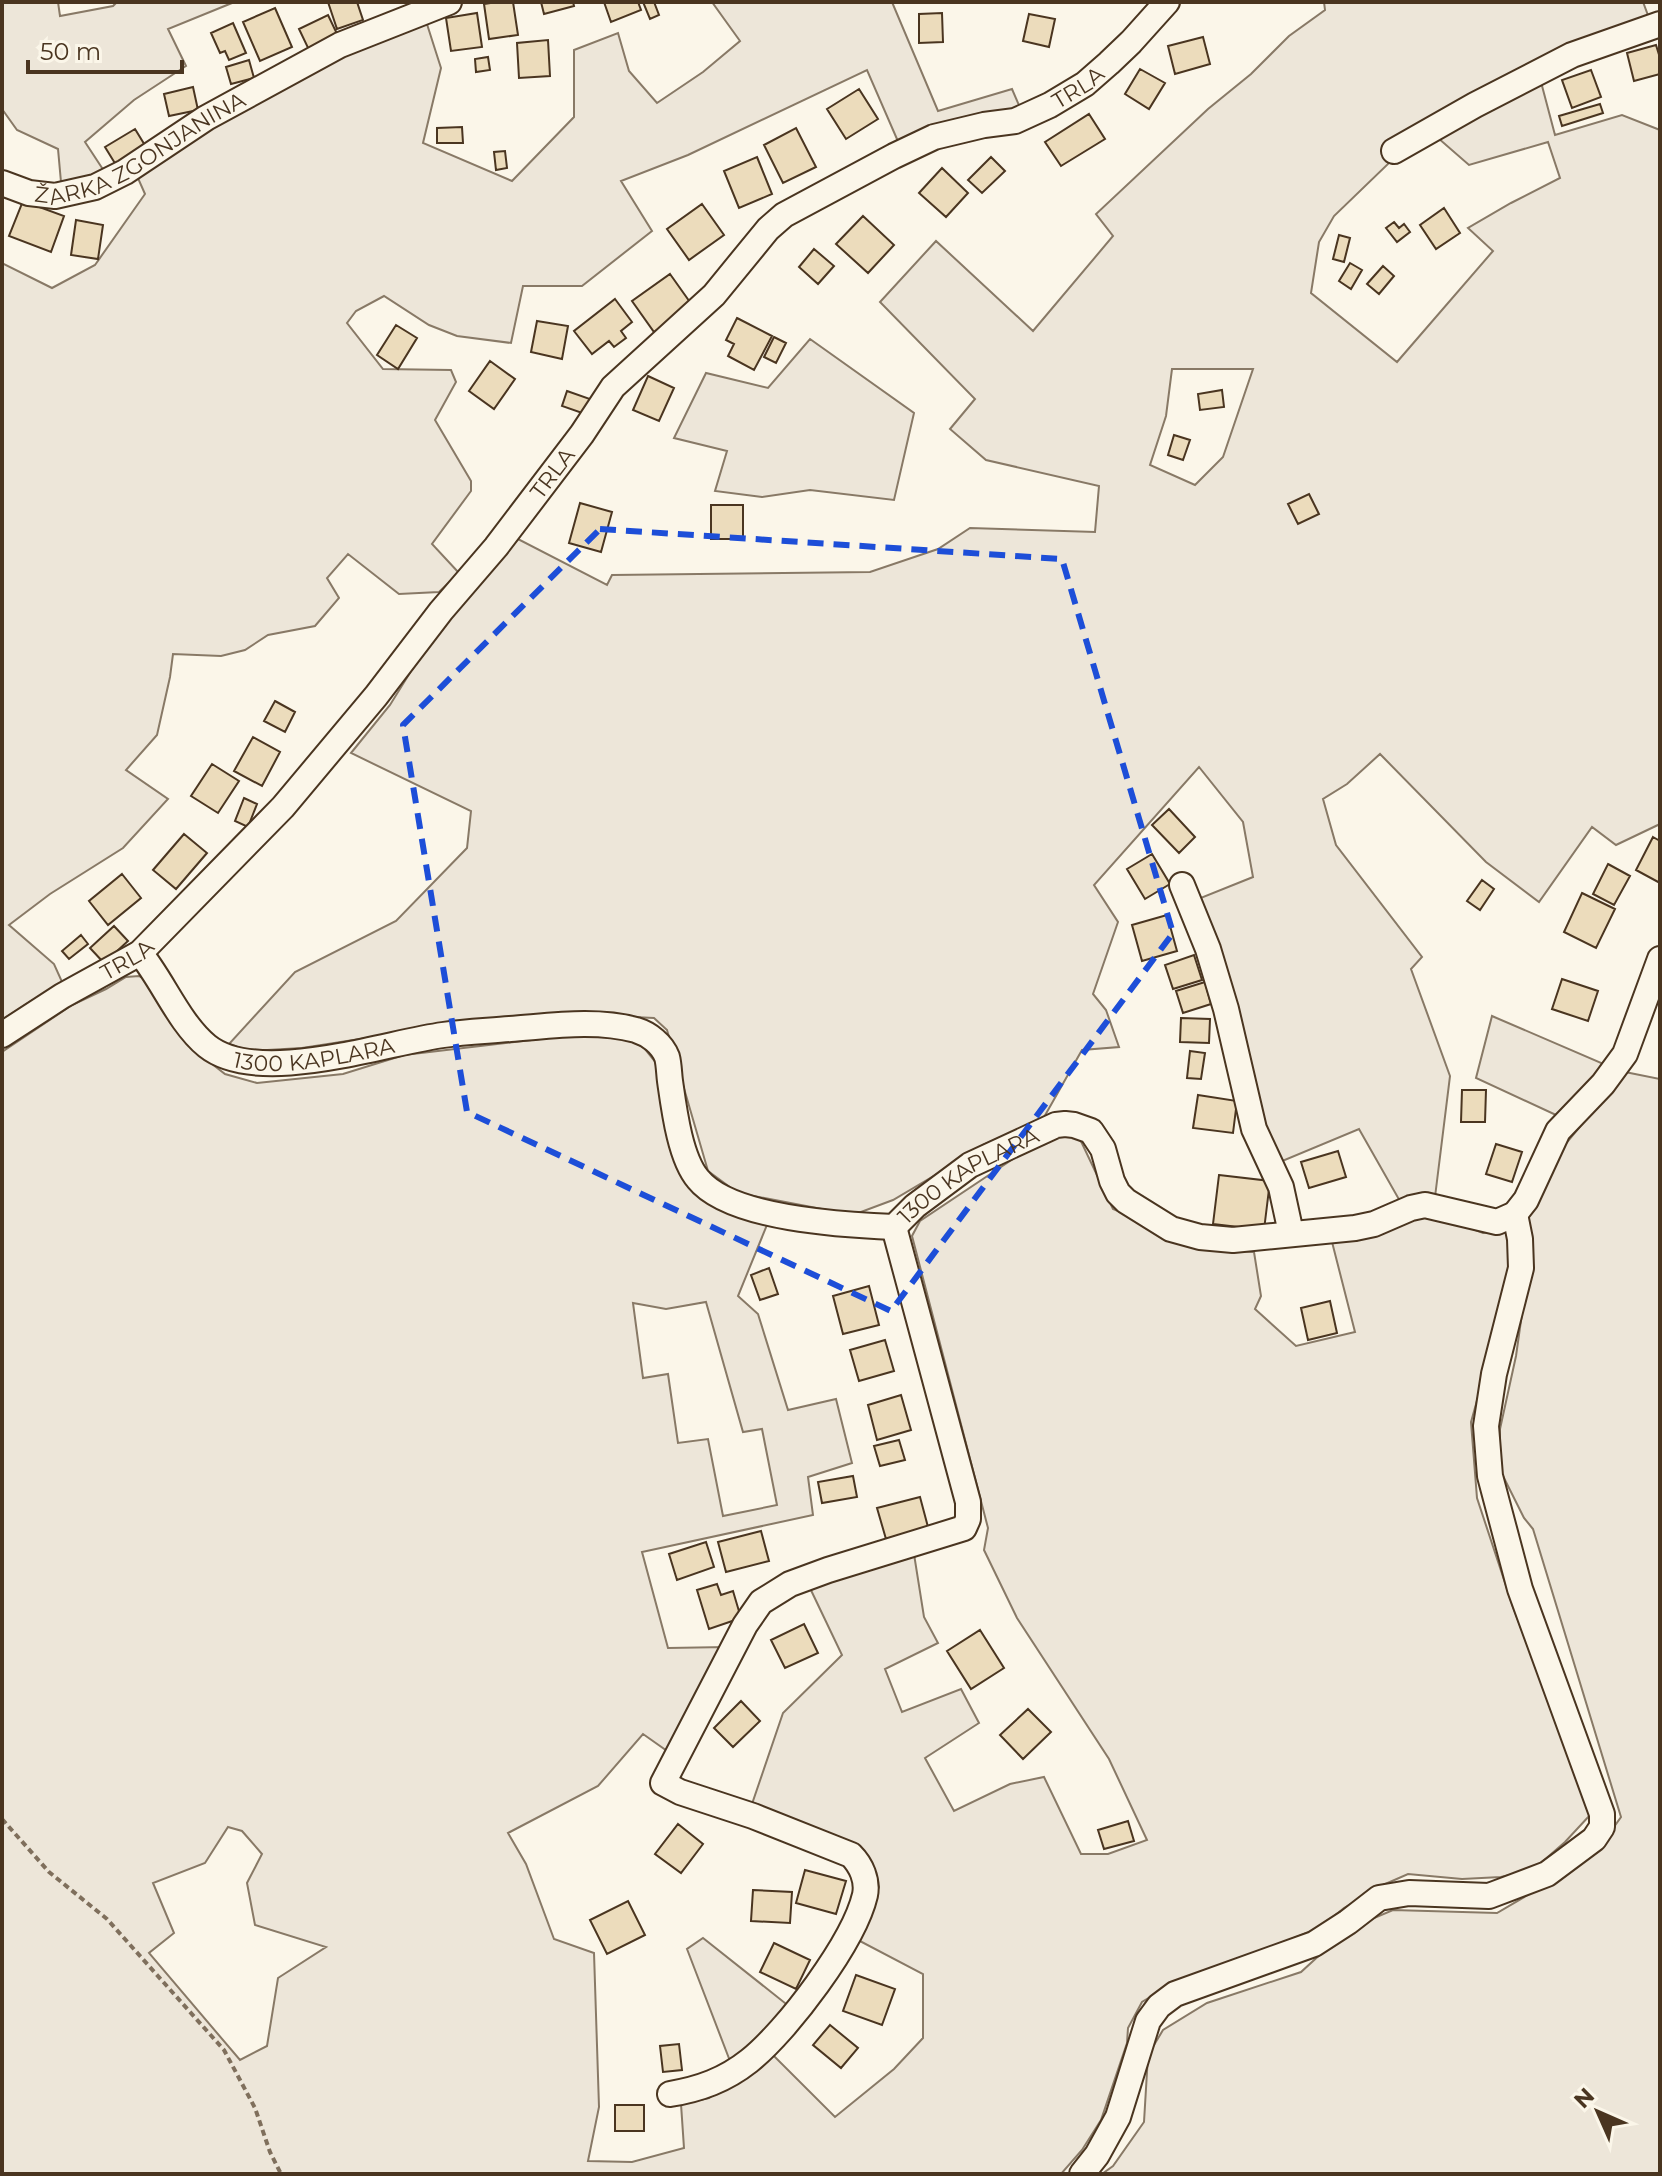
<svg xmlns="http://www.w3.org/2000/svg" width="1662" height="2176" font-family="Montserrat,sans-serif">
<style>
.green{fill:#ede6d9;stroke:#887966;stroke-width:2;fill-rule:evenodd}
.building{fill:#ecdcbc;stroke:#4a3520;stroke-width:2}
.lines{fill:none;stroke-linecap:round;stroke-linejoin:round}
.minor-casing{stroke:#4a3520;stroke-width:28}
.path{stroke:#7f6f5c;stroke-width:4;stroke-dasharray:6 4;stroke-linecap:butt}
.minor{stroke:#fbf6e9;stroke-width:24}
.marked{fill:none;stroke:#1d4ed8;stroke-width:6;stroke-dasharray:16 10;stroke-linejoin:round}
.labels{text-anchor:middle;stroke-width:6;stroke-linejoin:round;paint-order:stroke}
.street-label{font-size:22px;fill:#4a3520;stroke:#fbf6e9}
</style>
<rect width="100%" height="100%" fill="#fbf6e9"/>
<path class="green" d="M 2,2 L 58,2 L 60,16 L 113,6 L 117,2 L 232,3 L 168,29 L 186,66 L 134,100 L 85,142 L 106,174 L 61,182 L 58,149 L 17,130 L 2,109 Z
M 712,2 L 892,2 L 938,111 L 1012,89 L 1021,110 L 900,146 L 867,70 L 688,155 L 621,181 L 652,231 L 582,286 L 523,286 L 511,343 L 457,336 L 429,325 L 384,296 L 356,311 L 347,323 L 383,369 L 451,370 L 456,382 L 435,420 L 471,481 L 471,491 L 432,544 L 459,573 L 439,592 L 399,594 L 348,554 L 327,578 L 339,598 L 315,626 L 268,635 L 245,650 L 221,656 L 173,654 L 170,677 L 157,735 L 126,770 L 168,799 L 123,848 L 50,894 L 9,925 L 54,964 L 63,984 L 31,1001 L 2,1020 L 2,263 L 52,288 L 95,265 L 145,194 L 137,176 L 166,160 L 217,120 L 350,51 L 426,21 L 441,68 L 423,143 L 512,181 L 574,117 L 574,50 L 618,33 L 629,71 L 657,103 L 703,72 L 740,41 Z
M 1324,2 L 1643,2 L 1649,18 L 1384,145 L 1388,164 L 1334,216 L 1319,242 L 1311,293 L 1397,362 L 1493,251 L 1468,228 L 1511,203 L 1560,178 L 1548,142 L 1469,165 L 1438,138 L 1541,82 L 1555,135 L 1622,115 L 1660,130 L 1660,824 L 1616,845 L 1592,827 L 1539,902 L 1486,862 L 1380,754 L 1347,784 L 1323,799 L 1336,845 L 1422,957 L 1411,969 L 1450,1076 L 1435,1197 L 1401,1203 L 1359,1129 L 1280,1162 L 1258,1121 L 1198,899 L 1253,877 L 1243,822 L 1199,767 L 1094,885 L 1118,922 L 1093,994 L 1106,1010 L 1119,1047 L 1082,1050 L 1043,1119 L 983,1145 L 964,1158 L 893,1200 L 853,1215 L 738,1193 L 708,1171 L 667,1030 L 654,1018 L 550,1013 L 431,1028 L 302,1048 L 249,1051 L 229,1044 L 295,972 L 396,921 L 467,848 L 471,811 L 351,753 L 390,705 L 434,634 L 518,539 L 607,585 L 612,575 L 870,572 L 938,549 L 970,528 L 1095,532 L 1099,486 L 986,460 L 950,429 L 975,399 L 880,302 L 936,241 L 1033,331 L 1113,236 L 1096,214 L 1208,109 L 1251,74 L 1289,36 L 1325,10 ZM 1172,369 L 1253,369 L 1223,457 L 1195,485 L 1150,465 L 1166,416 Z
M 810,339 L 914,413 L 894,500 L 810,490 L 762,497 L 715,491 L 727,451 L 674,438 L 706,373 L 768,388 Z
M 139,976 L 149,981 L 180,1035 L 207,1060 L 225,1074 L 257,1083 L 343,1074 L 404,1055 L 575,1035 L 627,1038 L 644,1048 L 656,1063 L 671,1138 L 684,1172 L 769,1220 L 738,1296 L 758,1314 L 788,1410 L 836,1399 L 852,1463 L 808,1477 L 813,1515 L 642,1552 L 668,1648 L 726,1647 L 670,1753 L 643,1734 L 598,1786 L 508,1833 L 526,1864 L 554,1939 L 594,1953 L 599,2107 L 588,2161 L 632,2162 L 684,2148 L 681,2104 L 709,2098 L 771,2053 L 835,2117 L 894,2069 L 923,2038 L 923,1974 L 856,1939 L 879,1887 L 870,1861 L 752,1804 L 783,1713 L 842,1655 L 809,1586 L 914,1554 L 924,1617 L 938,1643 L 885,1669 L 902,1712 L 961,1689 L 979,1723 L 925,1758 L 954,1811 L 1010,1784 L 1044,1777 L 1081,1854 L 1108,1854 L 1147,1840 L 1109,1759 L 1017,1618 L 984,1550 L 988,1528 L 912,1236 L 920,1221 L 1034,1145 L 1067,1133 L 1079,1137 L 1113,1209 L 1209,1249 L 1254,1252 L 1261,1296 L 1255,1309 L 1296,1346 L 1355,1332 L 1331,1238 L 1423,1214 L 1439,1216 L 1483,1233 L 1504,1230 L 1509,1234 L 1514,1268 L 1471,1422 L 1477,1498 L 1513,1607 L 1591,1814 L 1565,1842 L 1534,1869 L 1501,1877 L 1462,1879 L 1408,1874 L 1383,1885 L 1344,1908 L 1319,1928 L 1209,1972 L 1179,1980 L 1142,2002 L 1128,2028 L 1127,2043 L 1101,2120 L 1082,2150 L 1061,2174 L 2,2174 L 2,1052 L 72,1005 L 106,989 L 126,977 ZM 706,1302 L 743,1432 L 762,1429 L 777,1505 L 723,1516 L 708,1439 L 678,1443 L 668,1374 L 643,1378 L 633,1303 L 666,1309 ZM 228,1827 L 242,1831 L 262,1854 L 247,1883 L 255,1925 L 326,1947 L 278,1978 L 267,2046 L 240,2060 L 149,1953 L 174,1933 L 153,1883 L 205,1863 Z
M 1492,1016 L 1606,1065 L 1556,1115 L 1476,1078 Z
M 1625,1072 L 1660,1079 L 1660,2174 L 1102,2174 L 1113,2166 L 1144,2122 L 1148,2055 L 1163,2030 L 1207,2003 L 1301,1972 L 1348,1929 L 1393,1910 L 1497,1913 L 1560,1876 L 1601,1845 L 1621,1817 L 1533,1529 L 1524,1518 L 1500,1470 L 1500,1429 L 1516,1356 L 1528,1271 L 1528,1211 L 1563,1147 Z
M 703,1938 L 790,2007 L 758,2042 L 730,2061 L 687,1949 Z"/>
<path class="building" d="M 328,2 L 357,2 L 363,20 L 337,29 Z
M 497,2 L 513,2 L 518,35 L 489,39 L 484,4 Z
M 541,2 L 573,2 L 574,6 L 544,14 Z
M 604,2 L 638,2 L 641,10 L 611,22 Z
M 643,2 L 654,2 L 659,15 L 650,19 Z
M 275,8 L 292,47 L 260,61 L 243,22 Z
M 477,13 L 482,47 L 451,51 L 446,18 Z
M 942,13 L 943,42 L 919,43 L 919,14 Z
M 1029,14 L 1055,19 L 1049,47 L 1023,41 Z
M 328,15 L 339,38 L 310,52 L 299,29 Z
M 233,23 L 246,53 L 229,60 L 225,51 L 220,53 L 211,33 Z
M 1203,37 L 1210,64 L 1175,74 L 1168,46 Z
M 548,40 L 550,76 L 519,78 L 517,43 Z
M 1656,45 L 1660,58 L 1660,74 L 1634,81 L 1627,53 Z
M 488,57 L 490,70 L 476,72 L 475,59 Z
M 249,60 L 254,78 L 231,84 L 226,67 Z
M 1140,69 L 1165,83 L 1149,109 L 1125,94 Z
M 1591,70 L 1601,97 L 1572,108 L 1562,80 Z
M 193,87 L 198,110 L 169,116 L 164,94 Z
M 859,89 L 878,119 L 846,139 L 827,109 Z
M 1600,104 L 1603,113 L 1562,126 L 1559,116 Z
M 1089,114 L 1105,139 L 1061,166 L 1045,142 Z
M 462,127 L 463,143 L 437,143 L 437,128 Z
M 796,128 L 816,167 L 783,183 L 764,145 Z
M 135,129 L 146,147 L 116,165 L 105,147 Z
M 505,151 L 507,168 L 496,170 L 494,152 Z
M 757,157 L 772,194 L 739,208 L 724,171 Z
M 991,157 L 1005,171 L 982,193 L 968,180 Z
M 942,168 L 968,193 L 946,217 L 919,193 Z
M 23,201 L 64,216 L 51,252 L 9,236 Z
M 702,204 L 724,235 L 689,260 L 667,229 Z
M 1444,208 L 1460,233 L 1436,249 L 1420,225 Z
M 863,216 L 894,245 L 868,273 L 836,244 Z
M 76,220 L 103,225 L 98,259 L 71,255 Z
M 1394,222 L 1399,228 L 1404,224 L 1410,232 L 1397,242 L 1386,228 Z
M 1339,235 L 1350,238 L 1344,262 L 1333,259 Z
M 814,249 L 834,266 L 818,284 L 799,267 Z
M 1350,263 L 1362,270 L 1351,289 L 1339,281 Z
M 1383,266 L 1394,276 L 1379,294 L 1367,284 Z
M 670,274 L 692,305 L 654,332 L 632,301 Z
M 615,299 L 632,322 L 621,331 L 626,338 L 614,347 L 609,341 L 592,354 L 574,331 Z
M 737,318 L 772,336 L 754,370 L 728,356 L 734,344 L 726,340 Z
M 537,321 L 568,326 L 562,359 L 531,352 Z
M 396,325 L 417,338 L 398,369 L 377,355 Z
M 774,337 L 786,343 L 776,363 L 764,357 Z
M 490,361 L 515,379 L 494,409 L 469,391 Z
M 648,376 L 674,388 L 659,421 L 633,410 Z
M 1222,390 L 1224,407 L 1200,410 L 1198,394 Z
M 567,391 L 590,399 L 585,414 L 562,406 Z
M 1174,435 L 1190,440 L 1183,460 L 1168,455 Z
M 1309,494 L 1319,514 L 1298,524 L 1288,504 Z
M 580,503 L 612,512 L 601,552 L 569,543 Z
M 711,505 L 743,505 L 743,539 L 711,539 Z
M 275,701 L 295,712 L 285,732 L 264,721 Z
M 253,737 L 280,752 L 262,786 L 234,771 Z
M 212,764 L 239,781 L 218,813 L 191,796 Z
M 244,798 L 257,804 L 248,827 L 235,821 Z
M 1169,809 L 1195,837 L 1179,853 L 1152,825 Z
M 184,834 L 207,853 L 176,889 L 153,870 Z
M 1653,837 L 1660,841 L 1660,883 L 1636,870 Z
M 1152,854 L 1170,884 L 1145,899 L 1127,869 Z
M 1608,864 L 1630,876 L 1614,905 L 1593,894 Z
M 122,874 L 141,898 L 108,925 L 89,901 Z
M 1482,880 L 1494,889 L 1480,910 L 1467,901 Z
M 1582,893 L 1615,909 L 1596,948 L 1564,932 Z
M 1167,915 L 1177,951 L 1142,961 L 1132,925 Z
M 114,926 L 128,941 L 104,963 L 90,948 Z
M 81,935 L 88,944 L 69,959 L 62,951 Z
M 1194,955 L 1202,980 L 1173,989 L 1165,965 Z
M 1562,979 L 1598,991 L 1588,1021 L 1552,1009 Z
M 1205,982 L 1211,1004 L 1183,1013 L 1176,991 Z
M 1181,1018 L 1210,1019 L 1209,1043 L 1180,1042 Z
M 1190,1051 L 1205,1053 L 1201,1079 L 1187,1078 Z
M 1462,1090 L 1486,1090 L 1485,1122 L 1461,1122 Z
M 1198,1095 L 1237,1101 L 1233,1133 L 1193,1128 Z
M 1496,1144 L 1522,1152 L 1512,1182 L 1486,1174 Z
M 1338,1151 L 1346,1177 L 1309,1188 L 1301,1162 Z
M 1219,1175 L 1270,1181 L 1264,1230 L 1213,1224 Z
M 769,1268 L 778,1294 L 760,1300 L 751,1275 Z
M 869,1286 L 879,1325 L 843,1334 L 833,1296 Z
M 1330,1301 L 1337,1333 L 1308,1340 L 1301,1308 Z
M 885,1340 L 894,1371 L 859,1381 L 850,1350 Z
M 901,1395 L 911,1430 L 877,1440 L 868,1405 Z
M 899,1440 L 905,1460 L 880,1466 L 874,1446 Z
M 853,1476 L 857,1497 L 822,1503 L 818,1482 Z
M 920,1497 L 928,1527 L 886,1539 L 877,1508 Z
M 761,1531 L 769,1561 L 726,1572 L 718,1542 Z
M 706,1542 L 714,1567 L 677,1580 L 669,1554 Z
M 717,1584 L 721,1595 L 733,1591 L 741,1618 L 709,1629 L 697,1590 Z
M 804,1624 L 818,1653 L 785,1668 L 771,1640 Z
M 980,1630 L 1004,1668 L 971,1689 L 947,1651 Z
M 741,1701 L 760,1721 L 733,1747 L 714,1728 Z
M 1028,1709 L 1051,1732 L 1023,1759 L 1000,1735 Z
M 1128,1821 L 1134,1841 L 1104,1849 L 1098,1830 Z
M 678,1824 L 703,1844 L 681,1873 L 655,1854 Z
M 805,1870 L 846,1881 L 836,1914 L 796,1903 Z
M 753,1890 L 792,1892 L 790,1923 L 751,1921 Z
M 628,1901 L 645,1935 L 607,1954 L 590,1920 Z
M 774,1943 L 810,1960 L 796,1989 L 760,1972 Z
M 856,1975 L 895,1989 L 882,2025 L 843,2011 Z
M 830,2025 L 858,2048 L 841,2068 L 813,2045 Z
M 679,2044 L 682,2070 L 663,2072 L 660,2046 Z
M 615,2105 L 644,2105 L 644,2131 L 615,2131 Z"/>
<g class="lines">
<g class="minor-casing">
<g id="minor">
<path d="M 1394,151 L 1475,105 L 1572,55 L 1660,24"/>
<path id="s1" d="M 2,183 L 29,193 L 55,196 L 95,187 L 125,172 L 206,118 L 340,45 L 449,2"/>
<path d="M 1182,885 L 1208,949 L 1226,1009 L 1254,1129 L 1281,1187 L 1291,1233"/>
<path id="s2" d="M 140,953 C 163,981 179,1023 207,1046 C 258,1087 384,1043 443,1035 C 465,1032 488,1031 510,1029 C 551,1026 595,1019 636,1030 C 649,1034 662,1044 667,1057 C 669,1064 669,1074 670,1081 C 674,1109 680,1158 698,1179 C 730,1219 845,1225 894,1227 L 915,1206 L 970,1165 L 1056,1125 L 1065,1124 L 1074,1125 L 1091,1131 L 1103,1149 L 1112,1181 L 1118,1193 L 1126,1201 L 1171,1229 L 1200,1237 L 1233,1240 L 1355,1228 L 1374,1224 L 1411,1208 L 1425,1205 L 1497,1222 L 1515,1214 L 1526,1200 L 1558,1131 L 1603,1084 L 1625,1054 L 1660,959"/>
<path id="s3" d="M 2,1035 L 62,996 L 140,953 L 283,807 L 376,696 L 441,611 L 496,547 L 582,434 L 613,387 L 714,295 L 768,229 L 784,215 L 894,156 L 934,137 L 984,125 L 1015,121 L 1050,105 L 1085,84 L 1109,63 L 1131,42 L 1167,2"/>
<path d="M 670,2094 C 700,2089 725,2080 749,2061 C 787,2031 854,1942 865,1895 C 868,1880 861,1865 851,1855 L 753,1816 L 680,1792 L 663,1783 L 745,1625 L 761,1602 L 790,1584 L 828,1570 L 964,1528 L 968,1519 L 968,1502 L 894,1227"/>
<path d="M 1082,2174 L 1097,2155 L 1118,2117 L 1148,2021 L 1159,2006 L 1175,1994 L 1314,1944 L 1348,1922 L 1379,1898 L 1409,1893 L 1489,1896 L 1547,1874 L 1594,1839 L 1602,1827 L 1602,1814 L 1520,1589 L 1490,1476 L 1486,1426 L 1494,1374 L 1521,1268 L 1520,1239 L 1515,1214"/>
</g>
</g>
<path class="path" d="M 2,1819 L 49,1872 L 107,1919 L 224,2050 L 255,2108 L 270,2152 L 281,2174"/>
<use href="#minor" class="minor"/>
</g>
<path class="marked" d="M 600,529 L 1062,559 L 1173,933 L 891,1311 L 467,1112 L 403,725 Z"/>
<g class="labels">
<g class="street-label">
<text dy="8" stroke="none"><textPath href="#s3" startOffset="1466">TRLA</textPath></text>
<text dy="8" stroke="none"><textPath href="#s1" startOffset="152">ŽARKA ZGONJANINA</textPath></text>
<text dy="8" stroke="none"><textPath href="#s3" startOffset="794">TRLA</textPath></text>
<text dy="8" stroke="none"><textPath href="#s3" startOffset="146">TRLA</textPath></text>
<text dy="8" stroke="none"><textPath href="#s2" startOffset="226">1300 KAPLARA</textPath></text>
<text dy="8" stroke="none"><textPath href="#s2" startOffset="1018">1300 KAPLARA</textPath></text>
</g>
</g>
<rect width="1662" height="2176" fill="none" stroke="#4a3520" stroke-width="8"/>
<g transform="translate(1598 2112) rotate(315)" stroke="#fbf6e9" stroke-width="6" paint-order="stroke">
<path d="M0-6L14 30L0 20L-14 30Z" fill="#4a3520"/>
<text y="-12" font-size="22" font-weight="bold" text-anchor="middle" fill="#4a3520">N</text>
</g>
<path d="M28 60v12h154v-12" fill="none" stroke="#4a3520" stroke-width="4"/>
<text x="40" y="60" font-size="24" fill="#4a3520" stroke="#fbf6e9" stroke-width="6" paint-order="stroke">50 m</text>
</svg>
